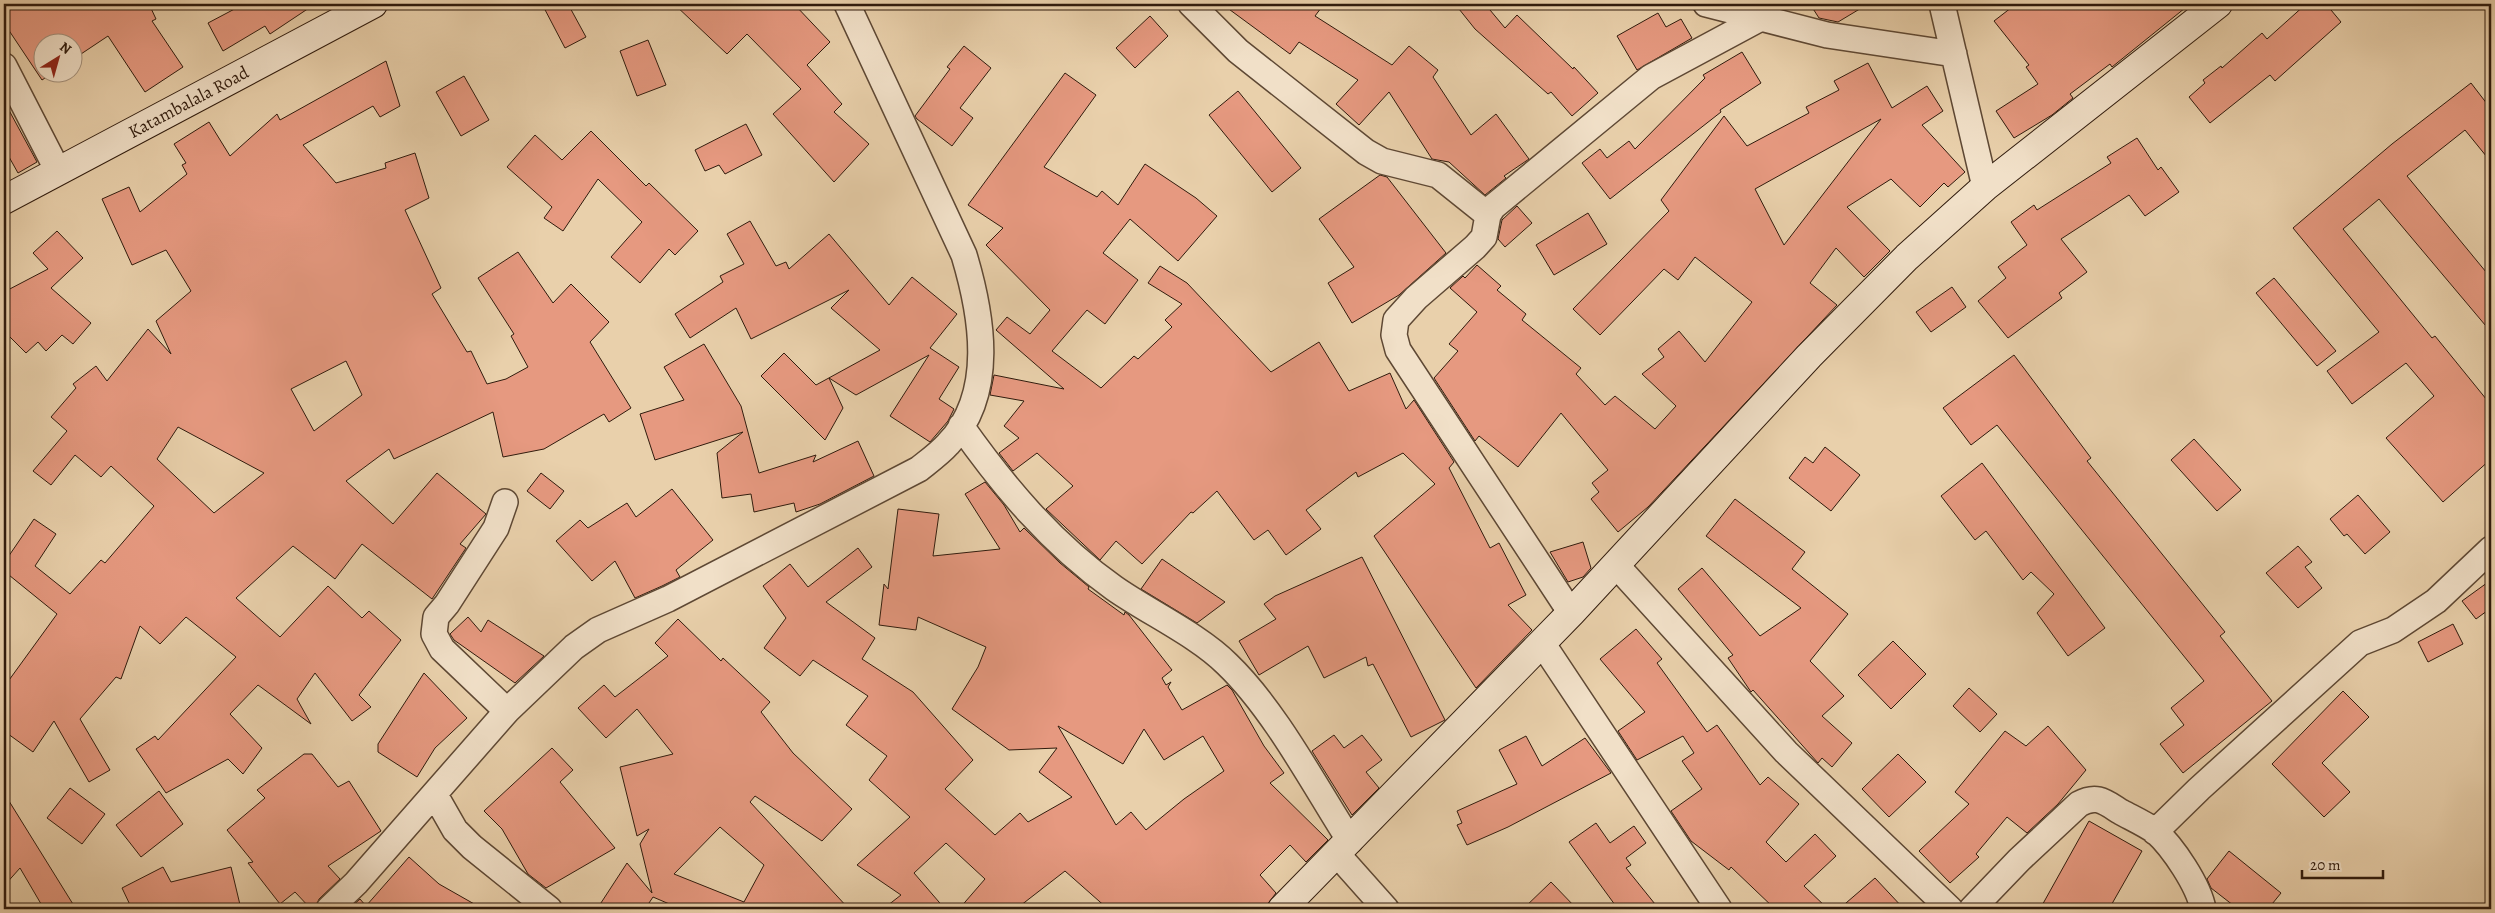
<svg xmlns="http://www.w3.org/2000/svg" width="2495" height="913" font-family="Alegreya,serif">
<style>
.building{fill:#e69980;stroke:#301b0d;fill-rule:evenodd}
.lines{fill:none;stroke-linecap:round;stroke-linejoin:round}
.street-casing{stroke:#5e4834;stroke-width:28}
.secondary-casing{stroke:#301b0d;stroke-width:30}
.street{stroke:#f1e0c8;stroke-width:25}
.secondary{stroke:#f1e0c8;stroke-width:28}
.labels{text-anchor:middle;stroke-width:4;stroke-linejoin:round;paint-order:stroke}
.street-label{font-size:18px;fill:#301b0d;stroke:#f1e0c8}
</style>
<rect width="100%" height="100%" fill="#e9d0ab"/>
<filter id="stains"><feTurbulence type="fractalNoise" baseFrequency=".004" numOctaves="4"/><feColorMatrix values="0 0 0 0 .2 0 0 0 0 .09 0 0 0 0 .02 0 0 0 .5 -.17"/></filter>
<radialGradient id="worn" r=".72"><stop offset=".6" stop-color="#630" stop-opacity="0"/><stop offset="1" stop-color="#630" stop-opacity=".3"/></radialGradient>
<path class="building" d="M 4,4 L 149,4 L 156,19 L 152,21 L 183,67 L 145,92 L 108,36 L 72,60 L 72,42 L 42,42 L 42,72 L 54,72 L 42,80 L 4,23 Z
M 244,4 L 315,4 L 270,34 L 265,26 L 223,51 L 208,23 Z
M 542,4 L 568,4 L 586,37 L 565,48 Z
M 674,4 L 794,4 L 830,42 L 807,65 L 842,104 L 834,112 L 869,144 L 834,182 L 773,114 L 801,89 L 747,34 L 727,54 Z
M 1222,4 L 1324,4 L 1315,16 L 1392,65 L 1409,46 L 1438,70 L 1433,77 L 1471,135 L 1496,114 L 1529,159 L 1504,176 L 1506,178 L 1485,195 L 1449,162 L 1432,159 L 1389,92 L 1359,125 L 1336,104 L 1358,80 L 1299,42 L 1290,54 Z
M 1455,4 L 1485,4 L 1505,28 L 1517,15 L 1573,69 L 1574,67 L 1598,93 L 1572,116 L 1551,92 L 1548,94 L 1475,29 Z
M 1810,4 L 1868,4 L 1838,22 L 1819,18 Z
M 2016,4 L 2190,4 L 2112,67 L 2110,64 L 2070,94 L 2073,98 L 2052,115 L 2014,138 L 1996,111 L 2038,84 L 2026,67 L 2029,65 L 1994,21 Z
M 2306,4 L 2326,4 L 2341,22 L 2275,81 L 2270,75 L 2210,123 L 2189,97 L 2205,83 L 2203,80 L 2221,66 L 2222,68 L 2262,33 L 2267,39 Z
M 1658,13 L 1666,27 L 1681,19 L 1692,38 L 1637,70 L 1617,36 Z
M 1150,16 L 1168,36 L 1135,68 L 1116,48 Z
M 648,40 L 666,85 L 637,96 L 620,51 Z
M 964,46 L 991,68 L 960,108 L 973,118 L 952,146 L 917,119 L 915,116 L 950,69 L 947,67 Z
M 1742,52 L 1761,83 L 1720,110 L 1721,112 L 1610,199 L 1582,163 L 1600,149 L 1607,158 L 1629,141 L 1635,149 L 1705,78 L 1703,75 Z
M 386,61 L 400,106 L 380,117 L 373,106 L 303,145 L 336,183 L 386,168 L 385,163 L 415,153 L 429,198 L 405,210 L 441,288 L 432,294 L 467,352 L 471,351 L 487,384 L 506,379 L 528,367 L 511,336 L 514,334 L 478,278 L 518,252 L 553,303 L 571,284 L 609,322 L 590,342 L 631,408 L 609,422 L 604,414 L 544,449 L 503,457 L 493,412 L 394,459 L 389,449 L 346,481 L 393,524 L 437,473 L 486,514 L 460,544 L 466,548 L 432,599 L 362,544 L 335,579 L 293,546 L 236,598 L 280,637 L 328,586 L 362,618 L 369,611 L 401,640 L 359,695 L 371,707 L 352,721 L 315,673 L 297,699 L 311,724 L 258,685 L 230,714 L 262,748 L 243,774 L 228,759 L 166,793 L 136,749 L 155,736 L 158,740 L 236,657 L 186,617 L 160,644 L 140,626 L 121,679 L 116,677 L 80,719 L 110,770 L 89,782 L 54,721 L 33,752 L 4,731 L 4,687 L 57,614 L 4,571 L 4,563 L 34,519 L 56,534 L 35,566 L 70,594 L 101,560 L 105,563 L 154,506 L 111,466 L 101,477 L 75,455 L 51,485 L 33,471 L 67,431 L 51,417 L 76,388 L 73,384 L 96,366 L 107,381 L 148,329 L 171,354 L 156,321 L 191,291 L 166,250 L 132,265 L 102,199 L 129,187 L 140,212 L 187,174 L 182,165 L 186,163 L 174,144 L 209,122 L 230,156 L 277,114 L 280,120 ZM 346,361 L 362,395 L 314,431 L 291,389 ZM 178,427 L 264,473 L 214,513 L 157,459 Z
M 1868,63 L 1892,108 L 1927,86 L 1943,111 L 1922,125 L 1965,172 L 1948,187 L 1944,183 L 1920,207 L 1891,179 L 1847,207 L 1890,251 L 1864,277 L 1836,248 L 1810,283 L 1837,305 L 1648,507 L 1618,532 L 1591,499 L 1599,492 L 1592,483 L 1608,470 L 1561,413 L 1518,467 L 1479,436 L 1475,441 L 1434,378 L 1458,351 L 1449,344 L 1477,312 L 1450,288 L 1463,276 L 1465,278 L 1477,265 L 1501,286 L 1497,290 L 1526,314 L 1522,320 L 1581,368 L 1576,374 L 1605,405 L 1615,396 L 1655,429 L 1676,406 L 1642,374 L 1664,357 L 1658,349 L 1679,331 L 1705,362 L 1752,302 L 1695,257 L 1678,280 L 1664,269 L 1600,335 L 1573,309 L 1669,211 L 1661,200 L 1724,116 L 1747,146 L 1809,113 L 1806,107 L 1839,90 L 1834,81 ZM 1881,119 L 1784,245 L 1755,189 Z
M 1065,73 L 1096,95 L 1044,167 L 1097,197 L 1102,191 L 1118,205 L 1145,164 L 1196,198 L 1217,216 L 1178,261 L 1130,219 L 1103,253 L 1138,280 L 1105,324 L 1087,310 L 1052,351 L 1101,388 L 1134,356 L 1138,359 L 1172,327 L 1165,320 L 1182,304 L 1148,283 L 1160,266 L 1187,283 L 1271,372 L 1319,342 L 1349,391 L 1390,373 L 1406,409 L 1414,400 L 1454,462 L 1449,468 L 1490,548 L 1499,543 L 1526,595 L 1508,605 L 1532,630 L 1476,688 L 1374,536 L 1435,484 L 1403,453 L 1358,477 L 1356,472 L 1306,510 L 1321,529 L 1286,555 L 1268,530 L 1254,540 L 1217,491 L 1193,513 L 1191,512 L 1142,564 L 1116,541 L 1100,560 L 1046,509 L 1073,486 L 1037,453 L 1013,471 L 999,453 L 1019,438 L 1004,426 L 1024,401 L 990,395 L 994,375 L 1064,389 L 996,330 L 1007,317 L 1030,334 L 1050,310 L 986,245 L 1003,228 L 968,205 Z
M 464,76 L 489,120 L 461,136 L 436,92 Z
M 2471,83 L 2491,109 L 2491,162 L 2465,130 L 2407,176 L 2491,278 L 2491,332 L 2379,199 L 2343,229 L 2432,338 L 2435,336 L 2491,405 L 2491,459 L 2443,502 L 2386,438 L 2434,396 L 2406,363 L 2352,404 L 2327,371 L 2379,332 L 2293,228 L 2392,144 Z
M 1238,91 L 1301,168 L 1272,192 L 1209,115 Z
M 4,101 L 37,162 L 18,173 L 4,148 Z
M 746,124 L 762,155 L 725,174 L 719,165 L 705,171 L 695,150 Z
M 591,131 L 646,186 L 649,183 L 698,231 L 675,255 L 669,249 L 640,283 L 611,257 L 642,222 L 598,179 L 563,231 L 544,218 L 552,207 L 507,167 L 535,135 L 562,160 Z
M 2137,138 L 2158,170 L 2161,167 L 2179,192 L 2145,216 L 2129,195 L 2061,239 L 2087,272 L 2059,293 L 2062,298 L 2008,338 L 1978,301 L 2006,278 L 1998,267 L 2027,245 L 2011,222 L 2034,205 L 2037,210 L 2111,163 L 2107,157 Z
M 1380,175 L 1387,177 L 1446,253 L 1399,295 L 1352,323 L 1328,283 L 1354,267 L 1319,219 Z
M 1517,206 L 1532,223 L 1505,247 L 1498,239 L 1502,220 Z
M 1588,213 L 1607,244 L 1554,275 L 1536,245 Z
M 750,221 L 776,266 L 786,262 L 789,269 L 829,234 L 889,305 L 912,277 L 957,314 L 930,348 L 959,367 L 939,399 L 954,409 L 948,421 L 930,442 L 890,416 L 929,355 L 856,395 L 829,378 L 843,408 L 825,440 L 761,376 L 784,353 L 816,385 L 880,350 L 831,308 L 849,290 L 751,339 L 736,308 L 690,338 L 675,314 L 723,282 L 720,276 L 744,264 L 727,234 Z
M 57,231 L 83,258 L 51,288 L 91,323 L 73,344 L 62,335 L 46,351 L 38,342 L 26,353 L 4,331 L 4,292 L 48,269 L 33,253 Z
M 2274,278 L 2336,351 L 2317,366 L 2256,293 Z
M 1952,287 L 1966,307 L 1931,332 L 1916,312 Z
M 704,344 L 741,406 L 759,473 L 816,455 L 813,462 L 858,441 L 874,476 L 820,504 L 796,512 L 794,503 L 754,512 L 751,494 L 722,498 L 717,453 L 743,432 L 655,460 L 640,414 L 684,400 L 664,367 Z
M 2014,355 L 2091,458 L 2087,461 L 2225,632 L 2220,636 L 2272,701 L 2183,773 L 2160,744 L 2184,725 L 2171,708 L 2204,681 L 1997,425 L 1971,445 L 1943,408 Z
M 2194,439 L 2241,490 L 2217,511 L 2171,460 Z
M 1825,447 L 1860,475 L 1831,511 L 1789,478 L 1805,457 L 1813,463 Z
M 1982,463 L 2105,628 L 2068,656 L 2037,613 L 2054,594 L 2031,572 L 2023,580 L 1986,531 L 1975,540 L 1941,496 Z
M 541,473 L 564,491 L 550,509 L 527,491 Z
M 985,482 L 1004,505 L 1020,532 L 1024,528 L 1060,563 L 1089,587 L 1088,589 L 1124,615 L 1125,612 L 1129,615 L 1172,670 L 1162,678 L 1166,685 L 1171,682 L 1168,687 L 1182,710 L 1227,685 L 1232,690 L 1264,746 L 1284,773 L 1270,783 L 1328,840 L 1306,862 L 1290,845 L 1260,875 L 1276,893 L 1267,905 L 1267,909 L 1108,909 L 1065,871 L 1016,909 L 959,909 L 985,879 L 946,843 L 914,873 L 945,909 L 883,909 L 901,895 L 857,865 L 910,817 L 869,780 L 887,756 L 846,725 L 868,696 L 813,660 L 800,676 L 764,648 L 786,618 L 763,586 L 790,564 L 808,587 L 858,548 L 872,567 L 826,602 L 875,638 L 862,659 L 913,692 L 973,760 L 945,789 L 995,835 L 1020,813 L 1028,822 L 1072,797 L 1039,772 L 1057,748 L 1009,750 L 952,709 L 978,667 L 986,647 L 918,617 L 916,630 L 879,625 L 884,584 L 888,589 L 898,509 L 939,514 L 933,556 L 1000,549 L 965,494 ZM 1058,726 L 1123,764 L 1144,729 L 1164,760 L 1203,736 L 1224,771 L 1184,799 L 1146,830 L 1131,812 L 1116,825 Z
M 672,489 L 713,540 L 676,570 L 680,577 L 662,586 L 635,598 L 615,561 L 592,581 L 556,541 L 580,520 L 588,528 L 627,503 L 636,517 Z
M 2358,495 L 2390,532 L 2365,554 L 2347,534 L 2344,536 L 2330,519 Z
M 1735,499 L 1805,552 L 1792,569 L 1848,614 L 1810,661 L 1844,696 L 1822,716 L 1852,743 L 1832,767 L 1822,758 L 1818,763 L 1753,690 L 1751,692 L 1728,658 L 1733,655 L 1678,589 L 1702,568 L 1760,636 L 1801,608 L 1706,536 Z
M 1583,542 L 1591,568 L 1583,577 L 1568,582 L 1550,552 Z
M 2298,546 L 2312,562 L 2305,567 L 2322,588 L 2298,608 L 2266,573 Z
M 1362,557 L 1445,720 L 1411,737 L 1373,664 L 1368,666 L 1366,657 L 1324,678 L 1308,646 L 1259,675 L 1239,641 L 1276,619 L 1264,604 L 1275,596 Z
M 1162,559 L 1225,602 L 1197,623 L 1141,589 Z
M 2491,580 L 2491,608 L 2476,619 L 2462,601 Z
M 468,617 L 481,632 L 488,620 L 544,656 L 515,683 L 454,640 L 450,634 Z
M 678,619 L 721,661 L 723,658 L 770,702 L 761,712 L 793,753 L 852,809 L 822,841 L 755,796 L 750,802 L 849,909 L 681,909 L 653,897 L 645,909 L 597,909 L 627,863 L 652,893 L 640,844 L 649,829 L 637,836 L 620,767 L 673,754 L 637,709 L 606,738 L 578,708 L 604,685 L 615,697 L 668,656 L 655,643 ZM 720,827 L 764,865 L 744,902 L 674,874 Z
M 2453,624 L 2463,644 L 2428,662 L 2418,642 Z
M 1636,629 L 1662,659 L 1657,663 L 1707,732 L 1717,725 L 1760,785 L 1768,777 L 1799,804 L 1766,842 L 1786,862 L 1815,834 L 1836,856 L 1804,886 L 1828,909 L 1775,909 L 1731,867 L 1729,870 L 1691,841 L 1671,811 L 1702,789 L 1682,761 L 1694,753 L 1683,736 L 1637,760 L 1618,731 L 1645,712 L 1600,659 Z
M 1893,641 L 1926,674 L 1891,709 L 1858,675 Z
M 424,673 L 467,718 L 435,748 L 417,777 L 378,752 L 378,744 Z
M 1969,688 L 1997,714 L 1980,732 L 1953,706 Z
M 2343,691 L 2369,717 L 2322,763 L 2350,792 L 2324,817 L 2272,764 Z
M 2048,726 L 2086,770 L 2058,804 L 2027,833 L 2007,817 L 1976,854 L 1979,857 L 1950,883 L 1919,851 L 1969,804 L 1955,792 L 2005,731 L 2026,746 Z
M 1334,735 L 1344,748 L 1362,735 L 1382,760 L 1366,772 L 1379,788 L 1352,815 L 1312,751 Z
M 1526,736 L 1542,766 L 1585,738 L 1611,773 L 1508,827 L 1467,845 L 1457,825 L 1462,823 L 1457,811 L 1517,784 L 1499,750 Z
M 552,748 L 573,770 L 560,782 L 615,848 L 546,888 L 528,874 L 502,829 L 484,811 Z
M 304,754 L 312,754 L 338,787 L 349,781 L 381,831 L 328,866 L 340,879 L 319,899 L 315,909 L 311,909 L 295,892 L 280,904 L 248,863 L 253,862 L 227,830 L 265,798 L 257,790 Z
M 1898,754 L 1926,782 L 1889,817 L 1862,789 Z
M 70,788 L 105,814 L 82,844 L 47,818 Z
M 159,791 L 183,824 L 141,857 L 116,825 Z
M 4,793 L 76,909 L 44,909 L 20,868 L 4,886 Z
M 2089,821 L 2142,851 L 2109,909 L 2040,909 Z
M 1596,823 L 1610,843 L 1634,826 L 1646,843 L 1626,858 L 1631,865 L 1626,868 L 1659,909 L 1618,909 L 1569,842 Z
M 2229,851 L 2281,893 L 2268,909 L 2238,909 L 2211,888 L 2207,879 Z
M 409,857 L 439,884 L 483,909 L 349,909 L 360,899 L 366,906 Z
M 163,867 L 171,882 L 231,867 L 241,909 L 132,909 L 122,888 Z
M 1875,878 L 1904,909 L 1839,909 Z
M 1551,882 L 1577,909 L 1523,909 Z"/>
<g class="lines">
<g class="street-casing">
<path id="street" d="M 1191,4 L 1238,51 L 1366,152 L 1382,161 L 1438,175 L 1488,215
M 1706,4 L 1827,35 L 1954,54
M 1942,4 L 1985,187
M 4,66 L 58,171
M 961,426 C 1004,487 1052,544 1114,588 C 1148,612 1198,635 1227,664 C 1275,710 1314,785 1350,841
M 505,502 L 496,528 L 447,604 L 436,617 L 434,634 L 442,649 L 507,711
M 1616,565 L 1786,752 L 1950,909
M 1571,613 L 1398,350 L 1394,335 L 1396,320 L 1416,298 L 1475,247 L 1484,237 L 1488,215 L 1493,207 L 1651,77 L 1759,19
M 1542,643 L 1719,909
M 435,795 L 455,830 L 472,847 L 549,909
M 2155,832 L 2199,789 L 2360,643 L 2393,630 L 2436,601 L 2491,549
M 1337,854 L 1386,909
M 329,909 L 356,883 L 507,711 L 574,647 L 598,630 L 668,599 L 919,469 C 929,461 940,453 948,444 C 996,394 982,315 964,255 L 847,4
M 1972,909 L 2019,860 L 2079,804 C 2097,794 2105,802 2121,812 C 2132,818 2145,824 2155,831 C 2173,847 2199,886 2203,909"/>
</g>
<g class="secondary-casing">
<g id="secondary">
<path id="s1" d="M 4,200 L 373,4"/>
<path d="M 1282,909 L 1571,613 L 1809,356 L 1907,257 L 1985,187 L 2218,4"/>
</g>
</g>
<use href="#street" class="street"/>
<use href="#secondary" class="secondary"/>
</g>
<g class="labels">
<g class="street-label">
<text dy="6" stroke="none"><textPath href="#s1" startOffset="209">Katambalala Road</textPath></text>
</g>
</g>
<rect width="2495" height="913" fill="none" stroke="#e9d0ab" stroke-width="20"/>
<rect x="5" y="5" width="2485" height="903" fill="none" stroke="#301b0d" stroke-width="2.5"/>
<rect x="10" y="10" width="2475" height="893" fill="none" stroke="#301b0d"/>
<g transform="translate(58 58) rotate(37)"><circle r="24" fill="#f1e0c8" stroke="#a4917d"/>
<path d="M0-4L9 19L0 12L-9 19Z" fill="#8f2418"/>
<text y="-8" font-size="14" font-weight="bold" text-anchor="middle" fill="#301b0d">N</text>
</g>
<path d="M2302 870v8h81v-8" fill="none" stroke="#301b0d" stroke-width="2.5"/>
<text x="2310" y="870" font-size="15" fill="#301b0d" stroke="#f1e0c8" stroke-width="4" paint-order="stroke">20 m</text>
<rect width="100%" height="100%" filter="url(#stains)"/>
<rect width="100%" height="100%" fill="url(#worn)"/>
</svg>
